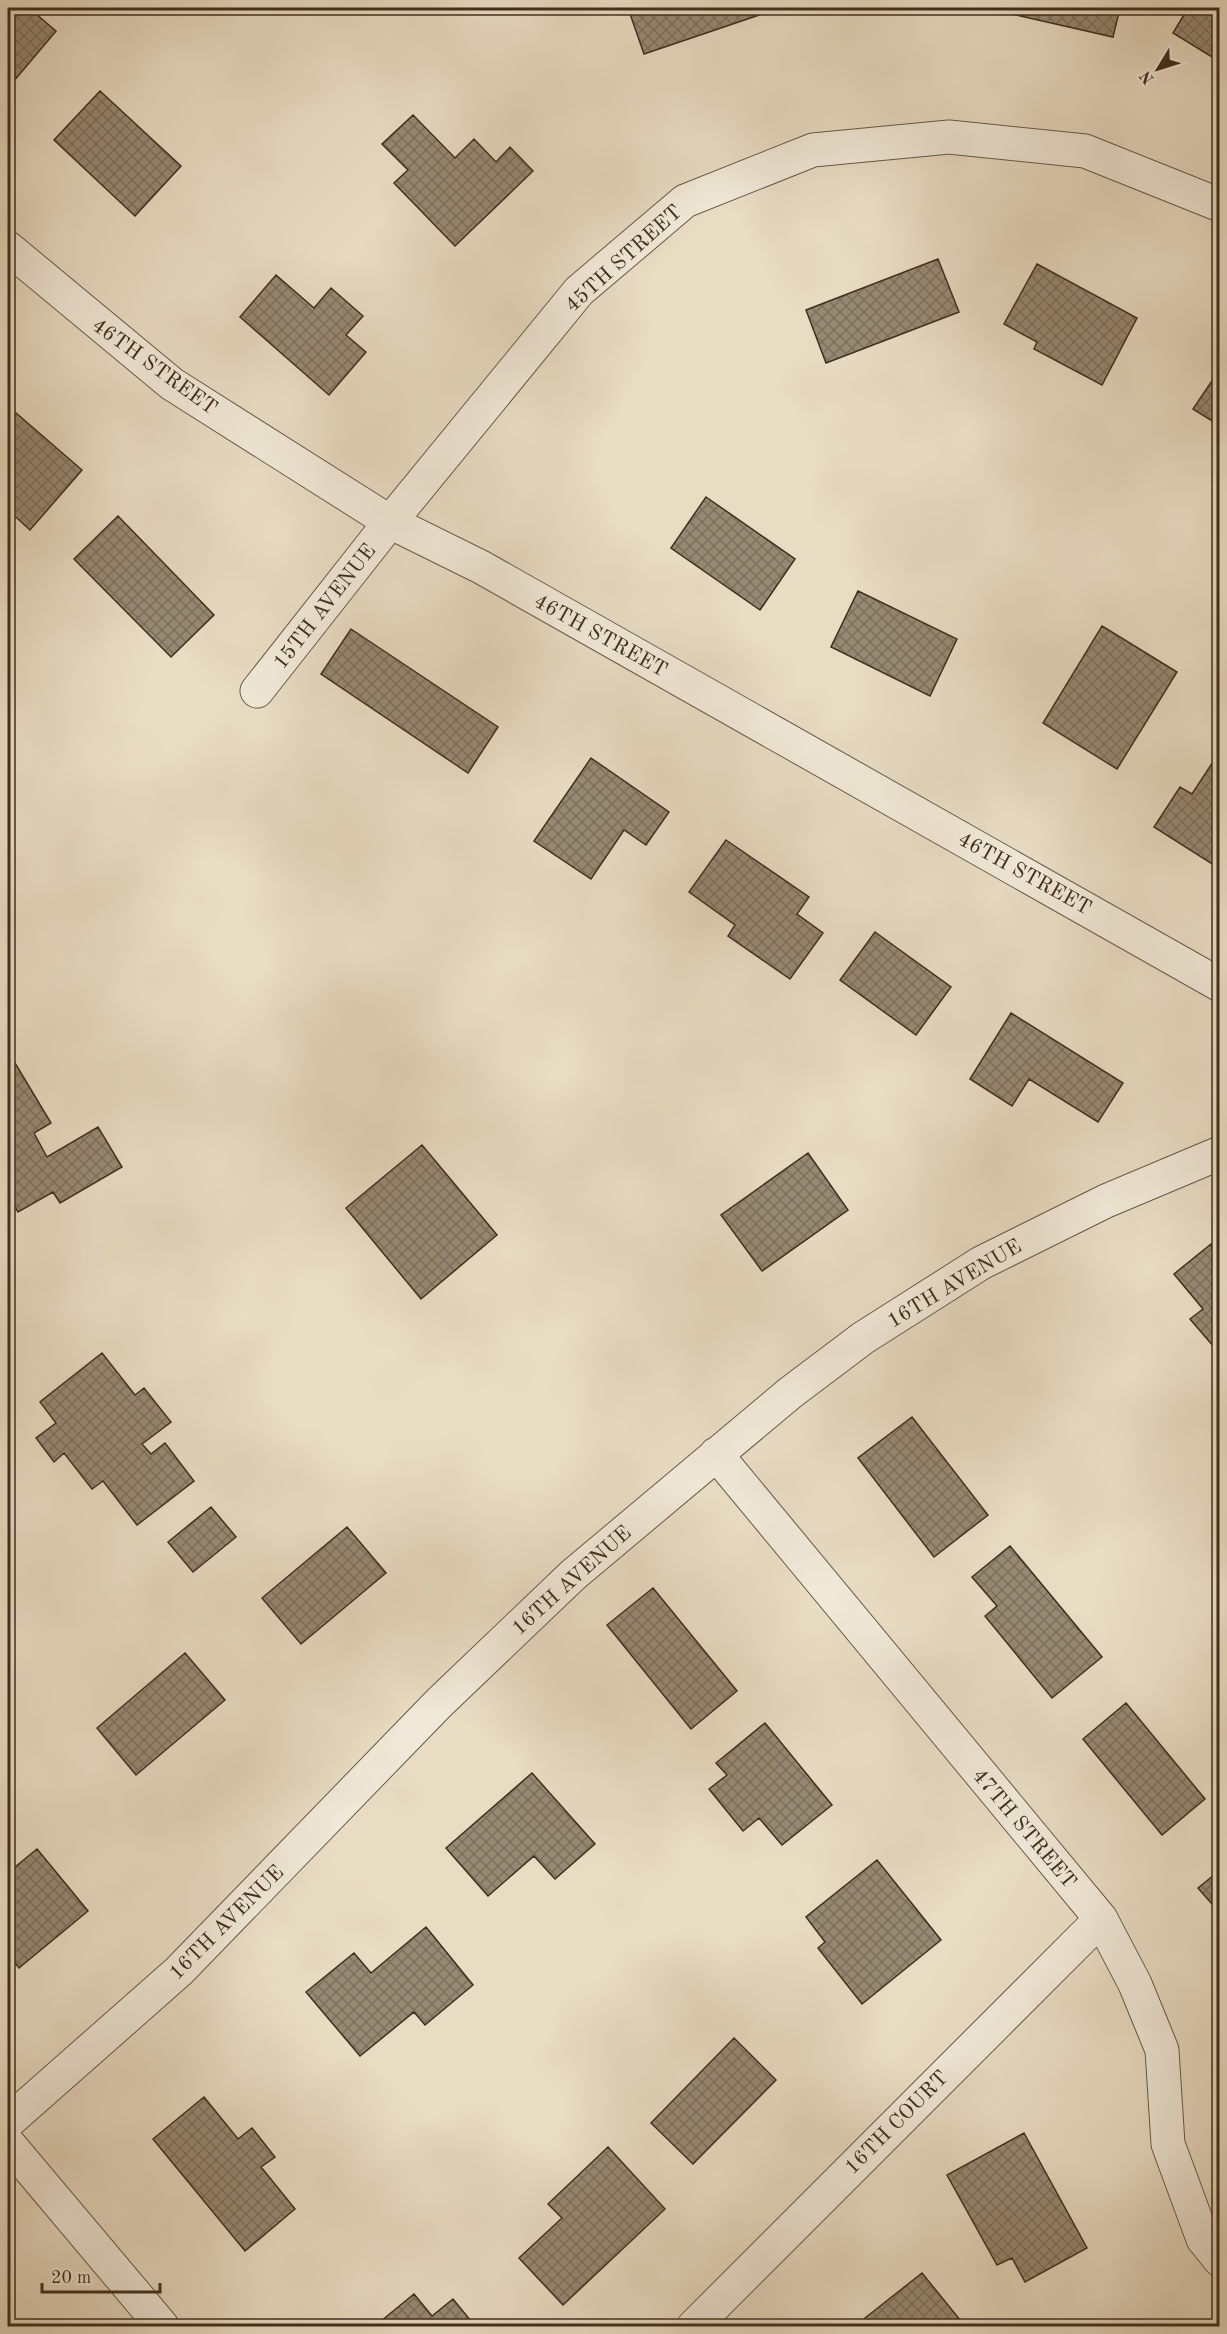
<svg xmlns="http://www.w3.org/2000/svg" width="1227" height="2334" font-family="'Old Standard TT',serif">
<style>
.building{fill:url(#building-cross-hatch);stroke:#3e2f1d;stroke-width:1.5}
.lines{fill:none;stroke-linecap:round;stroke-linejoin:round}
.street-casing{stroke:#685a46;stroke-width:35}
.street{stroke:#f0e8d8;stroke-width:33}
.labels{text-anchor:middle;stroke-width:4.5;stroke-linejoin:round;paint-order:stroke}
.street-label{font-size:21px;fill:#3e2f1d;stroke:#f0e8d8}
</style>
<defs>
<pattern id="building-cross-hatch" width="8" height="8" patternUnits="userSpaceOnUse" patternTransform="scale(1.5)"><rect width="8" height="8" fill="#968973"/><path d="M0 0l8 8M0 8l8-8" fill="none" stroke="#7c705e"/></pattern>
</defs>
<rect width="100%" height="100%" fill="#e8dcc3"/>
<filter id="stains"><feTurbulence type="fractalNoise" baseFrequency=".00333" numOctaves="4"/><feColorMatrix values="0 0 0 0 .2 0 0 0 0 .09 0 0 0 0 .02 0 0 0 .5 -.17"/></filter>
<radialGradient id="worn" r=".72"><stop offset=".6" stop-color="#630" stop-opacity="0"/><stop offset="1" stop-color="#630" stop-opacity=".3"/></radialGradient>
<path class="building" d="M 8,8 L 29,8 L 56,31 L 8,88 Z
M 628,8 L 763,8 L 765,13 L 644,54 Z
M 985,8 L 1120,8 L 1113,37 Z
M 1188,8 L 1220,8 L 1220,62 L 1173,33 Z
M 100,91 L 181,166 L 135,216 L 54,140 Z
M 413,115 L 455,158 L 474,139 L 496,162 L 510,147 L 533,171 L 455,246 L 394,183 L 408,170 L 382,144 Z
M 938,259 L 959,312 L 826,363 L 806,310 Z
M 1037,264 L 1137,318 L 1102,385 L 1034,349 L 1037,342 L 1004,324 Z
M 276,275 L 314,308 L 331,288 L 363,316 L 346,335 L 366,352 L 329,395 L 240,317 Z
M 1220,369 L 1220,426 L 1193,409 Z
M 8,406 L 82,470 L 30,530 L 8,510 Z
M 706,497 L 795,559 L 760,610 L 671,548 Z
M 118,516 L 214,615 L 171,657 L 74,559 Z
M 858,591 L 957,639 L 930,696 L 831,647 Z
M 1102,626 L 1177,672 L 1117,769 L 1043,723 Z
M 351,629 L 498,727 L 468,773 L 321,674 Z
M 1220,751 L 1220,869 L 1154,827 L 1180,787 L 1192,794 Z
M 591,758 L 669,812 L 646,845 L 624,830 L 591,879 L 534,841 Z
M 726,840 L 809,897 L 797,914 L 823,933 L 790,979 L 728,936 L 735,925 L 689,892 Z
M 875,932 L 951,987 L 916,1035 L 840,980 Z
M 1011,1013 L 1123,1083 L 1098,1122 L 1029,1079 L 1012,1106 L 970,1079 Z
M 15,1063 L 51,1123 L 34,1133 L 47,1157 L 98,1127 L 122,1167 L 60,1203 L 53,1192 L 18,1212 L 8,1195 L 8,1068 Z
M 422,1145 L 497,1235 L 421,1299 L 346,1208 Z
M 808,1153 L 848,1210 L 762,1271 L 721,1215 Z
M 1211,1244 L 1220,1255 L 1220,1354 L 1190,1319 L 1203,1309 L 1174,1274 Z
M 102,1353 L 135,1395 L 144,1388 L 171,1422 L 142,1444 L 151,1454 L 165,1443 L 194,1481 L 137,1525 L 103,1481 L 92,1489 L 64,1453 L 54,1462 L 36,1438 L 56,1423 L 40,1402 Z
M 912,1417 L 988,1515 L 934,1557 L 858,1458 Z
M 211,1507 L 236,1537 L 193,1572 L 168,1542 Z
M 347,1527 L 386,1573 L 301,1644 L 262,1598 Z
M 1010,1546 L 1102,1657 L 1052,1698 L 985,1616 L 997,1606 L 972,1577 Z
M 653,1588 L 737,1691 L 691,1729 L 607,1625 Z
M 185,1653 L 225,1700 L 136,1775 L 97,1728 Z
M 1126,1703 L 1205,1799 L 1162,1835 L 1083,1739 Z
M 765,1723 L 832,1805 L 782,1845 L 759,1818 L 743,1831 L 709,1789 L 727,1775 L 716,1763 Z
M 532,1773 L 595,1844 L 555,1879 L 534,1856 L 488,1896 L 446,1848 Z
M 37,1849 L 88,1911 L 19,1968 L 8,1954 L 8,1858 L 15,1867 Z
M 877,1860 L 941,1940 L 862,2004 L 818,1948 L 825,1942 L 806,1917 Z
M 1220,1870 L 1220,1913 L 1198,1888 Z
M 426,1927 L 473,1985 L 425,2025 L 414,2012 L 360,2056 L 306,1992 L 354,1953 L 371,1973 Z
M 734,2038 L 776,2080 L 693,2164 L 651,2123 Z
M 204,2097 L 238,2139 L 252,2128 L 275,2157 L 261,2167 L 295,2209 L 245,2251 L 153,2139 Z
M 1024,2133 L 1087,2248 L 1025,2282 L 1012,2258 L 997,2265 L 947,2175 Z
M 608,2147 L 665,2209 L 563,2305 L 519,2258 L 562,2218 L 548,2204 Z
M 922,2273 L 965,2326 L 855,2326 Z
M 414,2294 L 432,2316 L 453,2299 L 475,2326 L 375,2326 Z"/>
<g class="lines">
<g class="street-casing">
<path id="street" d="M 8,248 L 172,384 L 390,522 L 481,567 L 1220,985
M 257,691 L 390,522 L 579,291 L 685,201 L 813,150 L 949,137 L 1085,151 L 1220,205
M 716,1454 L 1101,1919 L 1135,1984 L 1162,2050 L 1168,2144 L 1203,2239 L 1220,2260
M 8,2122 L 179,1971 L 439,1703 L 573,1575 L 790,1393 L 863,1338 L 981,1263 L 1106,1201 L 1220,1153
M 8,2143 L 162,2326
M 694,2326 L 1101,1919"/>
</g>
<use href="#street" class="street"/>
</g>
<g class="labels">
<g class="street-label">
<text transform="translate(623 258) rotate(-42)" y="7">45TH STREET</text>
<text transform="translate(155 366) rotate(36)" y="7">46TH STREET</text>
<text transform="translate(324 606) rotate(-52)" y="7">15TH AVENUE</text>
<text transform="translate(601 635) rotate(29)" y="7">46TH STREET</text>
<text transform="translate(1025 873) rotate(29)" y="7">46TH STREET</text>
<text transform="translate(954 1283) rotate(-31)" y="7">16TH AVENUE</text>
<text transform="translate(571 1580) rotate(-42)" y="7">16TH AVENUE</text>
<text transform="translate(1025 1828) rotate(50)" y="7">47TH STREET</text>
<text transform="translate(226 1922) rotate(-45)" y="7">16TH AVENUE</text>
<text transform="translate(896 2122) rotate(-45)" y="7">16TH COURT</text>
</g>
</g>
<rect width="1227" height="2334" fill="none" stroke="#e8dcc3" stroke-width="30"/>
<rect x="9" y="9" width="1209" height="2316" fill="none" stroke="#3e2f1d" stroke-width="3"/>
<rect x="15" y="15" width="1197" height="2304" fill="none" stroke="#3e2f1d" stroke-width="1.5"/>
<g transform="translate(1158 69) rotate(232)" stroke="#f0e8d8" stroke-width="4.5" paint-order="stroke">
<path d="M0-4.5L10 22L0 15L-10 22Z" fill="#3e2f1d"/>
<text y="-9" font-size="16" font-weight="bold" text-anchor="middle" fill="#3e2f1d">N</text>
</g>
<path d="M42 2283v9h118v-9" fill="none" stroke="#3e2f1d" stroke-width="3"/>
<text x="51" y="2283" font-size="18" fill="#3e2f1d" stroke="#f0e8d8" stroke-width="4.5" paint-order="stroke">20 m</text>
<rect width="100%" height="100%" filter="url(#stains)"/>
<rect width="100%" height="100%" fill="url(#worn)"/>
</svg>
